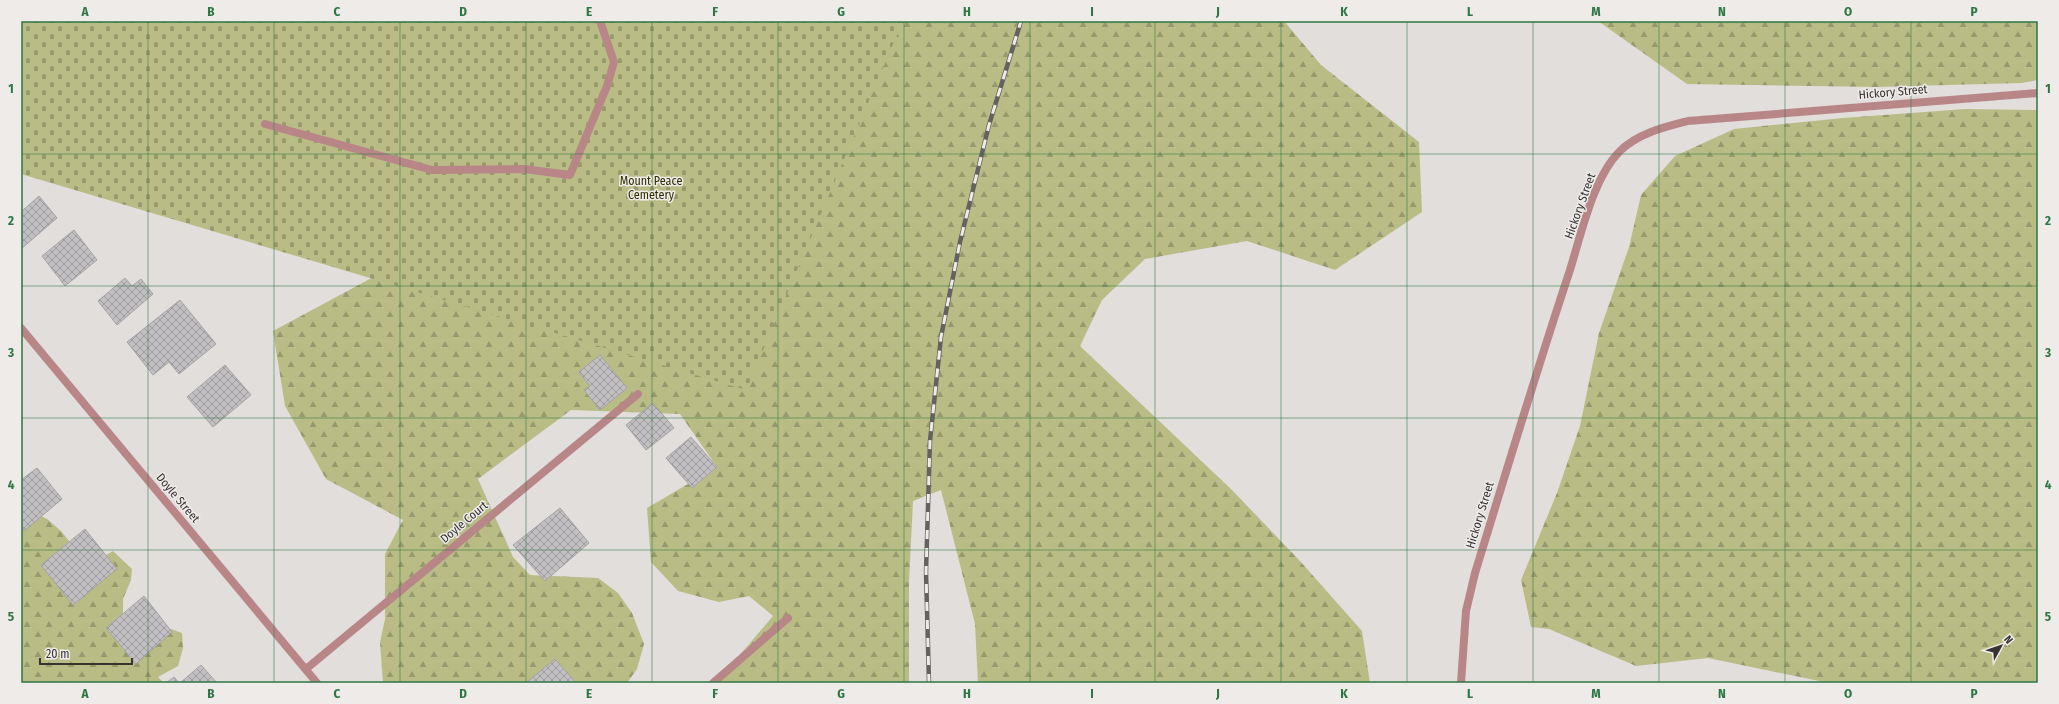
<svg xmlns="http://www.w3.org/2000/svg" width="2059" height="704" font-family="'Fira Sans Condensed',sans-serif">
<style>
.forest{fill:url(#forest-firs)}
.cemetery{fill:url(#cemetery-stones)}
.building{fill:url(#building-cross-hatch);stroke:#a4a3a5}
.lines{fill:none;stroke-linecap:round;stroke-linejoin:round}
.service{stroke:#b98688;stroke-width:8}
.minor{stroke:#b98688;stroke-width:8}
.rail-casing{stroke:#636260;stroke-width:4.5}
.rail{stroke:#eeebe9;stroke-width:3;stroke-dasharray:9;stroke-linecap:butt}
.grid{fill:none;stroke:#2e7644;stroke-width:1;stroke-opacity:0.55}
.labels{text-anchor:middle;stroke-width:3;stroke-linejoin:round;paint-order:stroke}
.street-label{font-size:12px;fill:#353433;stroke:#eeebe9}
.park-label{font-size:12px;fill:#2f3000;stroke:#eeebe9}
.neatline{fill:none;stroke:#2e7644;stroke-width:1.5}
.grid-label{font-size:13px;text-anchor:middle;font-weight:bold;fill:#2e7644}
</style>
<defs>
<pattern id="forest-firs" width="22" height="20" patternUnits="userSpaceOnUse"><rect width="22" height="20" fill="#b9bd85"/><path d="M5 1l3.5 6h-7zM16 11l3.5 6h-7z" fill="#979a6d"/></pattern>
<pattern id="cemetery-stones" width="16" height="16" patternUnits="userSpaceOnUse"><rect width="16" height="16" fill="#b9bd85"/><path d="M2 7V4a2 2 0 0 1 4 0v3zM10 15v-3a2 2 0 0 1 4 0v3z" fill="#979a6d"/></pattern>
<pattern id="building-cross-hatch" width="8" height="8" patternUnits="userSpaceOnUse"><rect width="8" height="8" fill="#c1bfc2"/><path d="M0 0l8 8M0 8l8-8" fill="none" stroke="#9e9c9e"/></pattern>
</defs>
<rect width="100%" height="100%" fill="#e1dedc"/>
<path class="forest" d="M 601,21 L 1284,21 L 1321,65 L 1419,142 L 1422,212 L 1335,270 L 1247,241 L 1145,259 L 1102,300 L 1080,346 L 1232,490 L 1300,561 L 1362,631 L 1370,683 L 978,683 L 975,624 L 941,490 L 913,501 L 909,582 L 909,683 L 716,683 L 773,616 L 749,596 L 719,602 L 678,591 L 651,562 L 647,508 L 717,467 L 680,414 L 571,410 L 478,479 L 513,557 L 530,575 L 598,578 L 618,593 L 632,613 L 644,644 L 637,669 L 627,683 L 383,683 L 380,642 L 385,619 L 385,554 L 403,520 L 326,479 L 285,406 L 273,331 L 405,260 Z
M 1598,21 L 2038,21 L 2038,80 L 2021,83 L 1876,87 L 1687,84 Z
M 1965,109 L 2038,110 L 2038,683 L 1829,683 L 1708,658 L 1636,666 L 1549,629 L 1531,627 L 1521,580 L 1557,493 L 1580,426 L 1599,333 L 1629,247 L 1641,195 L 1675,156 L 1734,129 L 1843,118 Z
M 21,505 L 47,519 L 61,531 L 79,553 L 92,563 L 113,551 L 132,569 L 131,580 L 123,599 L 123,623 L 157,624 L 182,633 L 183,648 L 178,666 L 158,677 L 164,683 L 21,683 Z"/>
<path class="cemetery" d="M 21,21 L 903,21 L 746,390 L 21,174 Z"/>
<path class="building" d="M 39,196 L 57,218 L 21,249 L 21,212 Z
M 74,230 L 97,260 L 65,286 L 42,256 Z
M 125,278 L 132,286 L 141,279 L 153,294 L 117,325 L 98,301 Z
M 180,300 L 216,344 L 179,374 L 169,362 L 153,375 L 127,342 Z
M 600,355 L 627,388 L 600,410 L 584,390 L 590,386 L 579,372 Z
M 225,365 L 251,395 L 213,427 L 187,397 Z
M 653,403 L 674,428 L 646,450 L 626,425 Z
M 691,437 L 717,467 L 692,488 L 666,458 Z
M 37,468 L 62,499 L 24,531 L 21,528 L 21,480 Z
M 560,508 L 589,543 L 545,581 L 513,545 Z
M 85,529 L 117,569 L 73,605 L 41,565 Z
M 144,596 L 172,632 L 136,664 L 106,628 Z
M 555,659 L 576,683 L 526,683 Z
M 201,665 L 217,683 L 180,683 Z
M 174,677 L 179,683 L 166,683 Z"/>
<g class="lines">
<path class="service" d="M 265,124 L 432,170 L 524,169 L 570,175 L 607,86 L 614,62 L 600,21"/>
<path class="minor" d="M 21,328 L 317,683
M 306,669 L 638,394
M 713,683 L 788,618
M 1461,683 L 1466,611 L 1475,573 C 1506,473 1536,372 1569,273 C 1581,236 1592,179 1620,151 C 1638,133 1665,127 1688,121 L 2038,93"/>
<g class="rail-casing">
<path id="rail" d="M 929,683 L 926,572 L 930,441 L 941,337 L 960,242 L 989,125 L 1021,21"/>
</g>
<use href="#rail" class="rail"/>
</g>
<path class="grid" d="M 148,21 L 148,683M 274,21 L 274,683M 400,21 L 400,683M 526,21 L 526,683M 652,21 L 652,683M 778,21 L 778,683M 904,21 L 904,683M 1030,21 L 1030,683M 1155,21 L 1155,683M 1281,21 L 1281,683M 1407,21 L 1407,683M 1533,21 L 1533,683M 1659,21 L 1659,683M 1785,21 L 1785,683M 1911,21 L 1911,683M 21,154 L 2038,154M 21,286 L 2038,286M 21,418 L 2038,418M 21,550 L 2038,550"/>
<g class="labels">
<g class="street-label">
<text transform="translate(1893 92) rotate(-5)" y="4">Hickory Street</text>
<text transform="translate(1580 206) rotate(-70)" y="4">Hickory Street</text>
<text transform="translate(178 498) rotate(50)" y="4">Doyle Street</text>
<text transform="translate(1480 515) rotate(-73)" y="4">Hickory Street</text>
<text transform="translate(464 522) rotate(-40)" y="4">Doyle Court</text>
</g>
<g class="park-label">
<text x="651" y="185">Mount Peace<tspan x="651" dy="14">Cemetery</tspan></text>
</g>
</g>
<rect width="2059" height="704" fill="none" stroke="#eeebe9" stroke-width="44"/>
<g transform="translate(2001 646) rotate(50)" stroke="#eeebe9" stroke-width="3" paint-order="stroke">
<path d="M0-3L7 15L0 10L-7 15Z" fill="#353433"/>
<text y="-6" font-size="11" font-weight="bold" text-anchor="middle" fill="#353433">N</text>
</g>
<path d="M40 658v6h92v-6" fill="none" stroke="#353433" stroke-width="2"/>
<text x="46" y="658" font-size="12" fill="#353433" stroke="#eeebe9" stroke-width="3" paint-order="stroke">20 m</text>
<rect x="22" y="22" width="2015" height="660" class="neatline"/>
<g class="grid-label">
<text x="85" y="16">A</text>
<text x="211" y="16">B</text>
<text x="337" y="16">C</text>
<text x="463" y="16">D</text>
<text x="589" y="16">E</text>
<text x="715" y="16">F</text>
<text x="841" y="16">G</text>
<text x="967" y="16">H</text>
<text x="1092" y="16">I</text>
<text x="1218" y="16">J</text>
<text x="1344" y="16">K</text>
<text x="1470" y="16">L</text>
<text x="1596" y="16">M</text>
<text x="1722" y="16">N</text>
<text x="1848" y="16">O</text>
<text x="1974" y="16">P</text>
<text x="11" y="93">1</text>
<text x="2048" y="93">1</text>
<text x="11" y="225">2</text>
<text x="2048" y="225">2</text>
<text x="11" y="357">3</text>
<text x="2048" y="357">3</text>
<text x="11" y="489">4</text>
<text x="2048" y="489">4</text>
<text x="11" y="621">5</text>
<text x="2048" y="621">5</text>
<text x="85" y="698">A</text>
<text x="211" y="698">B</text>
<text x="337" y="698">C</text>
<text x="463" y="698">D</text>
<text x="589" y="698">E</text>
<text x="715" y="698">F</text>
<text x="841" y="698">G</text>
<text x="967" y="698">H</text>
<text x="1092" y="698">I</text>
<text x="1218" y="698">J</text>
<text x="1344" y="698">K</text>
<text x="1470" y="698">L</text>
<text x="1596" y="698">M</text>
<text x="1722" y="698">N</text>
<text x="1848" y="698">O</text>
<text x="1974" y="698">P</text>
</g>
</svg>
